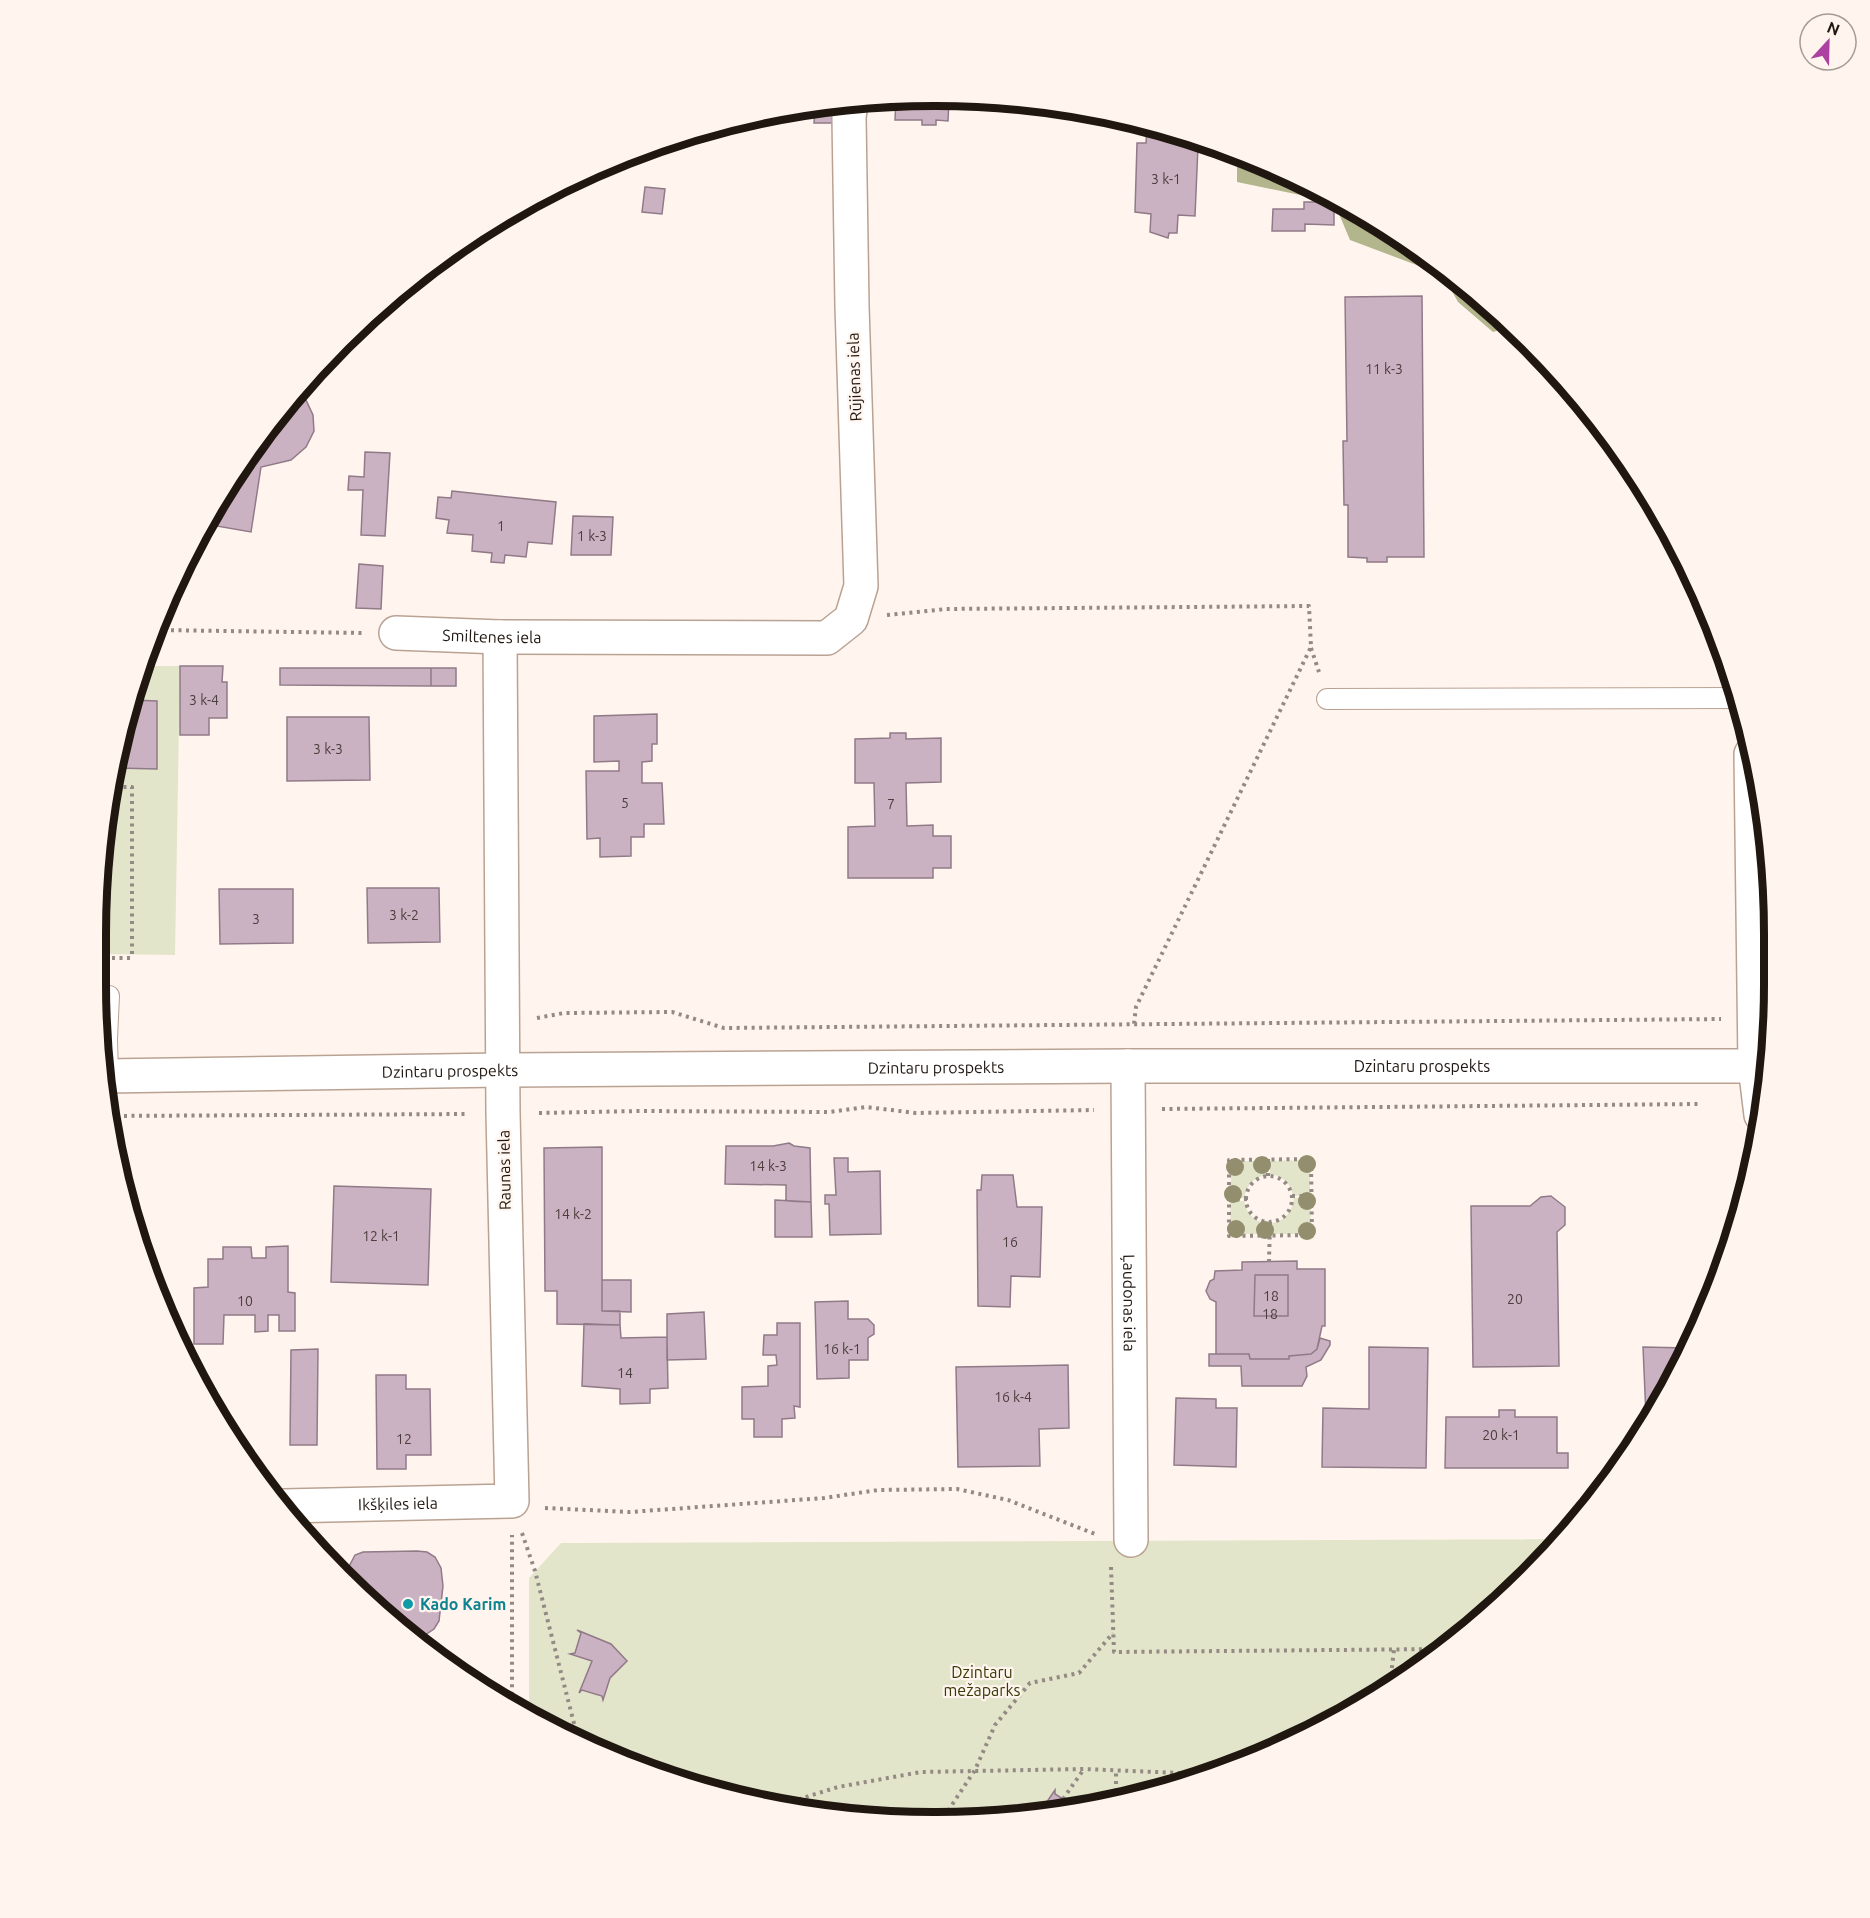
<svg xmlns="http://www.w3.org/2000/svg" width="1870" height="1918" font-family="Ubuntu,sans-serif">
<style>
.green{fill:#e3e5cb}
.forest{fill:#b3b58d}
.building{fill:#cbb2c2;stroke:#917a88;stroke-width:1.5}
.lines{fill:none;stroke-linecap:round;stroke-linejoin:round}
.service-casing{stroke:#baa293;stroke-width:22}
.minor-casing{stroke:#baa293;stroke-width:36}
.tertiary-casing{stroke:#baa293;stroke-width:36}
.path{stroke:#948a84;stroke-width:4;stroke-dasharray:3 4.5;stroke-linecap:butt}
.service{stroke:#fff;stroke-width:20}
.minor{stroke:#fff;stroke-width:33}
.tertiary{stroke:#fff;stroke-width:33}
.tree{fill:#928e6e}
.culture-dot{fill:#0f9aa8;stroke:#fff5ee;stroke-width:2}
.labels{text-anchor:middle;stroke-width:4.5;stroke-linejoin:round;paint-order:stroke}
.number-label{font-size:14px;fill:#4b3e3d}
.street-label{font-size:16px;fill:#201711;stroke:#fff5ee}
.culture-label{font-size:16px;font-weight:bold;fill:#0d838f;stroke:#fff5ee;text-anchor:start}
.park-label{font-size:16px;fill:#383905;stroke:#fff5ee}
.rim{fill:none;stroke:#201711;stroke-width:8}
</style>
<rect width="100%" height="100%" fill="#fff5ee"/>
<path class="green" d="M 140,666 L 180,666 L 175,955 L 97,954 L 103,825 Z
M 1310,1160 L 1310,1195 L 1293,1196 C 1291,1183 1282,1176 1270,1174 L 1270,1161 Z
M 1231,1161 L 1266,1161 L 1266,1175 C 1253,1178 1247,1185 1244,1198 L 1231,1198 Z
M 1294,1198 L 1310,1198 L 1311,1234 L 1272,1234 L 1272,1223 C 1285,1221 1292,1212 1294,1198 Z
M 1230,1201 L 1244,1201 C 1247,1214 1255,1223 1269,1223 L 1268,1234 L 1231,1234 Z
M 1562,1539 L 1446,1648 L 1306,1735 L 1152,1793 L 990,1820 L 772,1806 L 614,1758 L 529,1713 L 529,1578 L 561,1543 Z"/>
<path class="forest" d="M 1237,155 L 1355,209 L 1488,304 L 1509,327 L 1493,332 L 1458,302 L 1443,275 L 1350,240 L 1334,202 L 1237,182 Z"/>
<path class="building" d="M 896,98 L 949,100 L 948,121 L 936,120 L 936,125 L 922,125 L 922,120 L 895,120 Z
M 840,104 L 839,123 L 814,123 L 815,109 Z
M 1147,127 L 1188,137 L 1188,145 L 1198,146 L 1195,216 L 1178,215 L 1177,233 L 1169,233 L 1168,238 L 1150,232 L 1151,214 L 1135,212 L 1137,143 L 1146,143 Z
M 645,187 L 665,189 L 662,214 L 642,212 Z
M 1304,202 L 1334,202 L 1334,225 L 1305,224 L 1305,231 L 1272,231 L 1273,209 L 1304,209 Z
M 1422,296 L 1424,557 L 1387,557 L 1387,562 L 1367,562 L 1367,558 L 1348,557 L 1348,505 L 1344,505 L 1343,441 L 1347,441 L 1345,297 Z
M 297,392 L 305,398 L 313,415 L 314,431 L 306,447 L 291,460 L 261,467 L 251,532 L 205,524 L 209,515 Z
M 365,452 L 390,453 L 385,536 L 361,535 L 363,490 L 348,490 L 349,476 L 364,477 Z
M 452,491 L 556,502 L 552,544 L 528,542 L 526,557 L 505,555 L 504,563 L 491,562 L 492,553 L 472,551 L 473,535 L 447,533 L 449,520 L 436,518 L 438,497 L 451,498 Z
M 573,516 L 613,517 L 611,555 L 571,555 Z
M 359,564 L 383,566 L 381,609 L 356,608 Z
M 180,666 L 223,666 L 222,682 L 227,682 L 227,718 L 209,718 L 209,735 L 180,735 Z
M 280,668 L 431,668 L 431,686 L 280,685 Z
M 431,668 L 456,668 L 456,686 L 431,686 Z
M 132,700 L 157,701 L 157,769 L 117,768 Z
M 657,714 L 657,744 L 652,744 L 652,761 L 642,762 L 642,783 L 662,783 L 664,824 L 644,824 L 644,837 L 631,837 L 631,856 L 600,857 L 600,838 L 587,839 L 586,771 L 619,771 L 619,761 L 594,762 L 594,716 Z
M 287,717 L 369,717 L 370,780 L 287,781 Z
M 890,733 L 906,733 L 906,739 L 941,738 L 941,782 L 906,783 L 907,826 L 933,825 L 933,836 L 951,836 L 951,868 L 933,868 L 933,878 L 848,878 L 848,827 L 875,826 L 874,783 L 855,783 L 855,739 L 890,738 Z
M 367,888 L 439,888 L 440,942 L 368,943 Z
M 219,889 L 293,889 L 293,943 L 220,944 Z
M 789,1143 L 794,1146 L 810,1148 L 811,1202 L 786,1201 L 786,1185 L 725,1184 L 726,1146 L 773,1146 Z
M 602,1147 L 602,1311 L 620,1311 L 620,1325 L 557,1324 L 557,1291 L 545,1291 L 544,1148 Z
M 834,1158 L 848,1158 L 848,1172 L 880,1171 L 881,1234 L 830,1235 L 829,1204 L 825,1204 L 825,1195 L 836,1195 Z
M 982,1175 L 1013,1175 L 1017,1207 L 1042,1207 L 1040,1277 L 1011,1276 L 1010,1307 L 978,1306 L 977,1190 L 981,1190 Z
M 334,1186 L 431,1189 L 428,1285 L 331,1282 Z
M 1551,1196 L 1565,1207 L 1565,1225 L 1557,1232 L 1559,1366 L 1473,1367 L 1471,1206 L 1530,1206 L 1541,1197 Z
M 775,1200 L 811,1202 L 812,1237 L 775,1237 Z
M 288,1246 L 288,1292 L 295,1293 L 295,1331 L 279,1331 L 279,1315 L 268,1315 L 268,1331 L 255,1332 L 255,1315 L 224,1315 L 223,1344 L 194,1344 L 194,1288 L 208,1287 L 208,1259 L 223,1259 L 223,1247 L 251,1247 L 252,1258 L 266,1258 L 266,1247 Z
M 1297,1261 L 1297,1269 L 1325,1269 L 1325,1326 L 1322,1326 L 1317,1349 L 1311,1354 L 1289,1356 L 1289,1359 L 1250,1359 L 1249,1354 L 1216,1354 L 1216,1302 L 1210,1299 L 1206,1291 L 1210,1281 L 1214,1279 L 1215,1271 L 1242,1270 L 1242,1262 Z
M 1255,1275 L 1288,1275 L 1288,1316 L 1254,1316 Z
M 602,1280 L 631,1280 L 631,1312 L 602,1311 Z
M 848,1301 L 848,1319 L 868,1319 L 874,1325 L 874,1334 L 868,1338 L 868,1360 L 849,1360 L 849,1378 L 817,1379 L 815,1302 Z
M 704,1312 L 706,1359 L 667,1360 L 667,1314 Z
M 777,1323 L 800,1323 L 800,1407 L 794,1406 L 795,1418 L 782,1419 L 782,1437 L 754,1437 L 754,1419 L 742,1419 L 742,1387 L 768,1386 L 768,1366 L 777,1365 L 776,1355 L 763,1355 L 764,1335 L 777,1335 Z
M 584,1324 L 620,1325 L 621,1338 L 667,1337 L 668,1388 L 650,1389 L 650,1403 L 620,1404 L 620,1389 L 582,1386 Z
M 1320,1338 L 1330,1341 L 1330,1345 L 1321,1360 L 1306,1367 L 1307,1376 L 1302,1386 L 1242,1386 L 1241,1366 L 1209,1366 L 1209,1354 L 1249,1354 L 1250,1359 L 1289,1359 L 1289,1356 L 1311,1354 L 1317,1349 Z
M 1369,1347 L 1428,1348 L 1426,1468 L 1322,1467 L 1323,1408 L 1369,1409 Z
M 1643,1347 L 1687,1348 L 1662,1402 L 1652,1416 L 1646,1416 Z
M 318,1349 L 317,1445 L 290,1445 L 291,1350 Z
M 1068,1365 L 1069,1428 L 1039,1429 L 1040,1466 L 958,1467 L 956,1367 Z
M 376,1375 L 406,1375 L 406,1389 L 430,1389 L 431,1455 L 406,1455 L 406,1469 L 377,1469 Z
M 1176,1398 L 1216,1399 L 1216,1408 L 1237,1408 L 1236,1467 L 1174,1465 Z
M 1499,1410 L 1515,1410 L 1515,1417 L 1557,1417 L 1557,1453 L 1568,1453 L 1568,1468 L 1445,1468 L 1446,1417 L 1499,1417 Z
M 417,1551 L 427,1552 L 435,1557 L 441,1568 L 443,1586 L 439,1621 L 434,1629 L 419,1639 L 342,1577 L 336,1569 L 346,1572 L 355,1555 L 363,1552 Z
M 577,1630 L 611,1644 L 627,1661 L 610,1678 L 603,1700 L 602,1696 L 582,1690 L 579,1693 L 592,1661 L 570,1654 L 575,1653 L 581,1633 Z
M 1055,1790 L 1055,1794 L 1063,1799 L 1073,1805 L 1077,1804 L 1075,1806 L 1040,1812 Z"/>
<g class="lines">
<g class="service-casing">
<path id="service" d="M 1327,699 L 1738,698
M 97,997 L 109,996 L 107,1039 L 108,1076"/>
</g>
<g class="minor-casing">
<g id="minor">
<path id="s1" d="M 396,633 L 500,637 L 827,638 L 851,619 L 861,586 L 852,306 L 849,117 L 851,103"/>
<path d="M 1751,754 L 1755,1066 L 1761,1115"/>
<path id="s2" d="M 1128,1066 L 1131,1540"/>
<path id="s3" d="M 284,1506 L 512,1501 L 503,1113 L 500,637"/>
</g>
</g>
<g class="tertiary-casing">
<g id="tertiary">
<path id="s4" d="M 105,1076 L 502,1070 L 1128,1066 L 1768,1066"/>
</g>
</g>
<path class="path" d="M 887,615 L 946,609 L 1309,606 L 1311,647 L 1136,1007 L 1134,1024
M 156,630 L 363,633
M 1311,648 L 1319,672
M 97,958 L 130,958 L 132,954 L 132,787 L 112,787
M 537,1018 L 564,1013 L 672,1012 L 724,1028 L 1721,1019
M 1162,1109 L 1700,1104
M 539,1113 L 640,1111 L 829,1112 L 866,1107 L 916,1113 L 1094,1110
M 109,1116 L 468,1114
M 1311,1159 L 1312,1235 L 1229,1236 L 1229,1160 Z
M 1268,1176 L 1268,1159
M1246 1199a23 23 0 1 1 46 0a23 23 0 1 1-46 0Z
M 1292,1196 L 1311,1196
M 1229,1200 L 1247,1199
M 1269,1262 L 1270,1222
M 545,1508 L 630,1512 L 824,1498 L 878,1490 L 957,1489 L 1008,1500 L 1095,1534
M 522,1533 L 535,1571 L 578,1739
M 1111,1567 L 1114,1652 L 1445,1649
M 1390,1683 L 1394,1650
M 510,1702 L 512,1690 L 512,1535
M 1063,1799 L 1084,1769
M 1116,1799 L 1116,1770
M 777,1806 L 838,1787 L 921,1772 L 1084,1769 L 1204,1774
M 944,1817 L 975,1770 L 995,1725 L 1030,1683 L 1079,1673 L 1113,1633"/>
<use href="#service" class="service"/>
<use href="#minor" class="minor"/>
<use href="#tertiary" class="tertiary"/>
</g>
<g class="tree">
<circle cx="1307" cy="1164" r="9"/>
<circle cx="1262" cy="1165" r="9"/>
<circle cx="1235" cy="1167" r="9"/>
<circle cx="1233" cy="1194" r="9"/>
<circle cx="1307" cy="1201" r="9"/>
<circle cx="1236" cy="1229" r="9"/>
<circle cx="1265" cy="1230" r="9"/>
<circle cx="1307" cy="1231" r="9"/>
</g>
<circle class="culture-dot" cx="408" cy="1604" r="6"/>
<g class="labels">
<g class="number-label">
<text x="1166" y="184">3 k-1</text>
<text x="1384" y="374">11 k-3</text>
<text x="501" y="531">1</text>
<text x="592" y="541">1 k-3</text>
<text x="204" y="705">3 k-4</text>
<text x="328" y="754">3 k-3</text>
<text x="625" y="808">5</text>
<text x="891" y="809">7</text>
<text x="404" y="920">3 k-2</text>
<text x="256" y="924">3</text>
<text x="768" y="1171">14 k-3</text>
<text x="573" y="1219">14 k-2</text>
<text x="381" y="1241">12 k-1</text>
<text x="1010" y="1247">16</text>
<text x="1271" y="1301">18</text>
<text x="1515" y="1304">20</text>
<text x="245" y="1306">10</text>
<text x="1270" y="1319">18</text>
<text x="842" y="1354">16 k-1</text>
<text x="625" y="1378">14</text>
<text x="1013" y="1402">16 k-4</text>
<text x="1501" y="1440">20 k-1</text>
<text x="404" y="1444">12</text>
</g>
<g class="street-label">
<text transform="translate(854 377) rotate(-92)" y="6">Rūjienas iela</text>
<text dy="6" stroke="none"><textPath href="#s1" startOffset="96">Smiltenes iela</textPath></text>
<text dy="6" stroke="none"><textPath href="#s4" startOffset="1317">Dzintaru prospekts</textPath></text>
<text dy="6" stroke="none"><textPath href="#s4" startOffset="831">Dzintaru prospekts</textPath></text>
<text dy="6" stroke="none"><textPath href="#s4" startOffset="345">Dzintaru prospekts</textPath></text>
<text transform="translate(504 1170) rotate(-91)" y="6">Raunas iela</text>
<text dy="6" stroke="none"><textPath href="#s2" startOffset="237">Ļaudonas iela</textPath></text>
<text dy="6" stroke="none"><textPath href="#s3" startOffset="114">Ikšķiles iela</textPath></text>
</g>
<g class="culture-label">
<text x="420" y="1610">Kado Karim</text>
</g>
<g class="park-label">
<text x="982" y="1678">Dzintaru<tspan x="982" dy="18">mežaparks</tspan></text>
</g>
</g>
<path d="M0 0H1870V1918H0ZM934 106H936A828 828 0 0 1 1764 934V984A828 828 0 0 1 936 1812H934A828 828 0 0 1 106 984V934A828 828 0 0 1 934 106Z" fill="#fff5ee" fill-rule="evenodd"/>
<path class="rim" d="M934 106H936A828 828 0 0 1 1764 934V984A828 828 0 0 1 936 1812H934A828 828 0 0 1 106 984V934A828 828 0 0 1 934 106Z"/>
<g transform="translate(1828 42) rotate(22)"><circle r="28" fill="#fff5ee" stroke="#a69c96" stroke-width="1.5"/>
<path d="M0-4.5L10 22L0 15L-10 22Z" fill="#ad41a1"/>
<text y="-9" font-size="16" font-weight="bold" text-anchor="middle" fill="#201711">N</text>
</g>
</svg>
